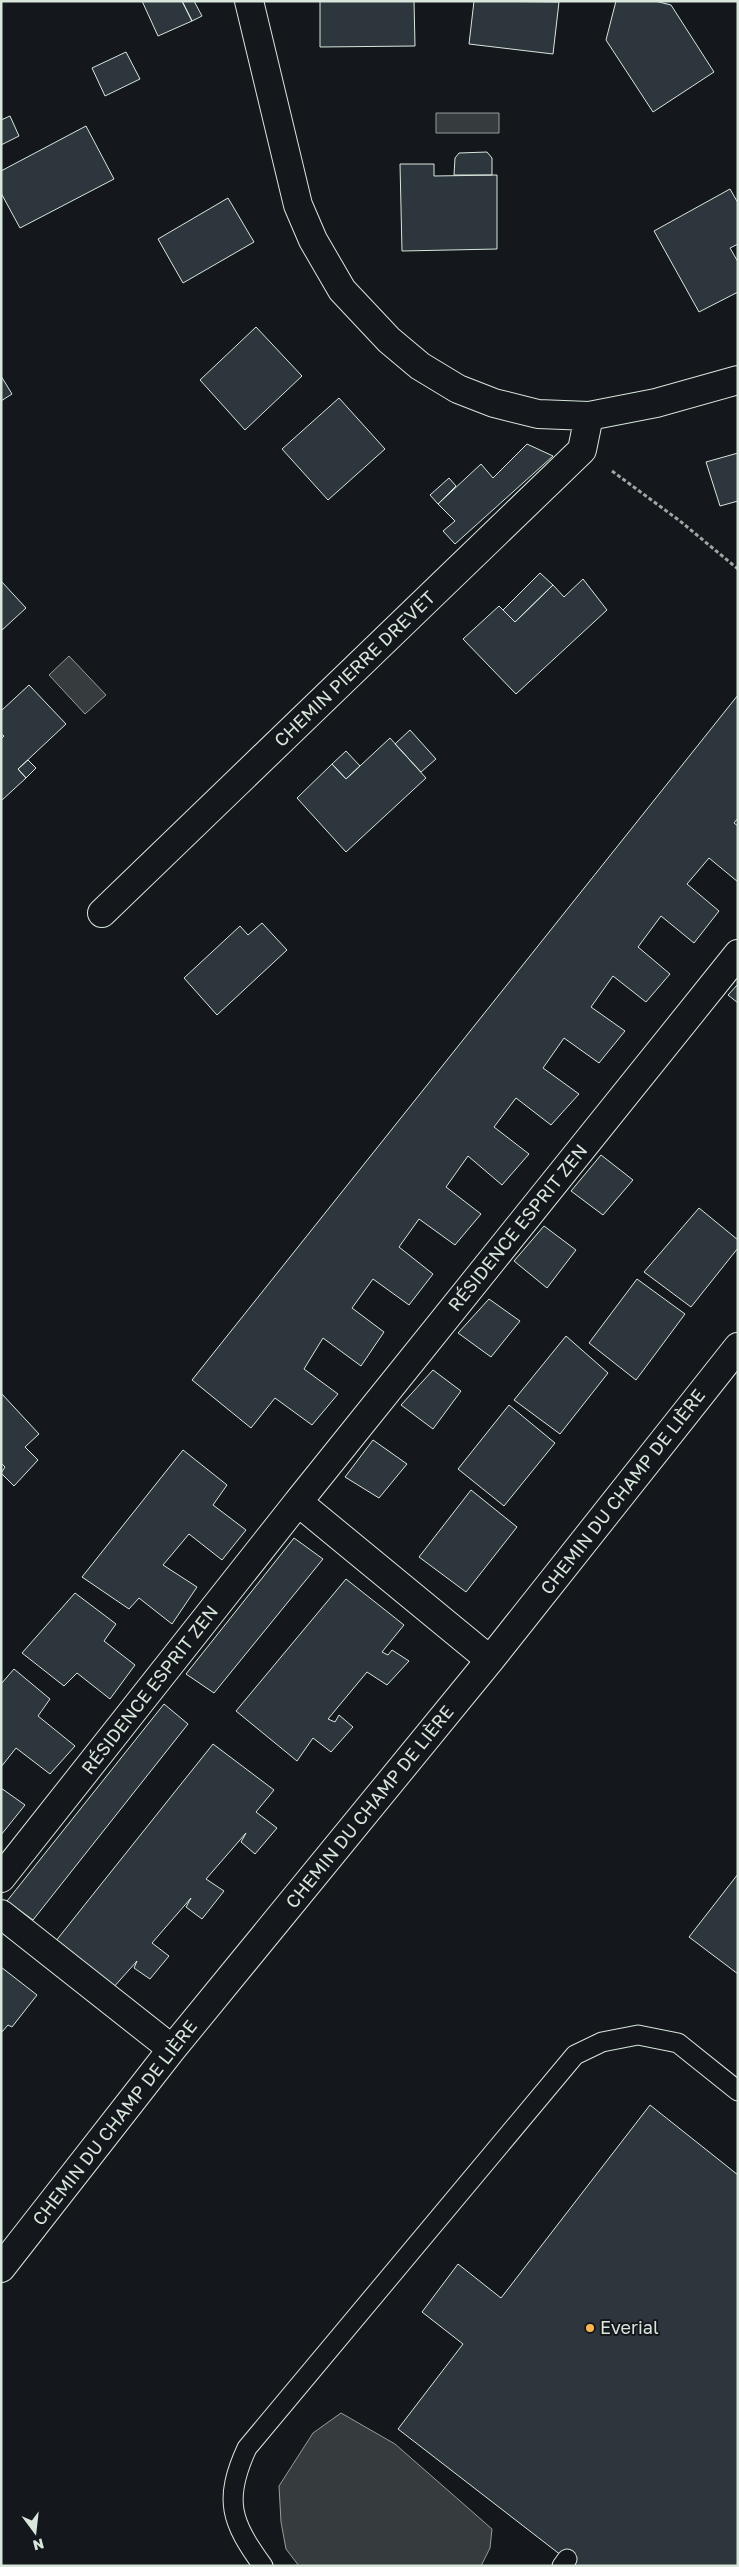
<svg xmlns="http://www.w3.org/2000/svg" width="739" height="2567" font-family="'Golos Text',sans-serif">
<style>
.water{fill:#363b3e;stroke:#939e99}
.building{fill:#2c363c;stroke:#d8e6dc}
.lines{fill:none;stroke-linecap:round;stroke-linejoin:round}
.lane-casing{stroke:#d8e6dc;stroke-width:21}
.street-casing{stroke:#d8e6dc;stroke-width:30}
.path{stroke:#9da8a2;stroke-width:3;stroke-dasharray:4 2.5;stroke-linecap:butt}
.lane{stroke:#14181c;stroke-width:19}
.street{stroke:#14181c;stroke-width:28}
.poi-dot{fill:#ffb74d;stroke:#14181c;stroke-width:2}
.labels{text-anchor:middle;stroke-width:4;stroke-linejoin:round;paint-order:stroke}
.street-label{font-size:18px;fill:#d8e6dc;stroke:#14181c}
.poi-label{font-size:18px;fill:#d8e6dc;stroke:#14181c;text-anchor:start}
</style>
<rect width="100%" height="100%" fill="#14181c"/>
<path class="water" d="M 436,113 L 499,113 L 499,133 L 436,133 Z
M 69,656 L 106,695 L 85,714 L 49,675 Z
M 341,2413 L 395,2444 L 492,2529 L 490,2548 L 481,2566 L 299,2566 L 286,2549 L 281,2522 L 279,2486 L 313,2433 Z"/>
<path class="building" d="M 142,1 L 182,1 L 192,21 L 158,36 Z
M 182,1 L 194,1 L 202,16 L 192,21 Z
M 320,1 L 414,1 L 415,46 L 320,47 Z
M 474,1 L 559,2 L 553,54 L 469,44 Z
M 616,1 L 655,1 L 671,5 L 714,72 L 653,112 L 606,40 Z
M 126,52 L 140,79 L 105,96 L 92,68 Z
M 10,116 L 19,136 L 1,145 L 1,120 Z
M 86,126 L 114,179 L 20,228 L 1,193 L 1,171 Z
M 487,152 L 492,158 L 492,175 L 454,175 L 455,158 L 459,153 Z
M 400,164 L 434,164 L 434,176 L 497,175 L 497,249 L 402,251 Z
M 730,189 L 738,203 L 738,244 L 730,248 L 738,262 L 738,292 L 699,312 L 654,231 Z
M 228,198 L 254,242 L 183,283 L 158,239 Z
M 256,327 L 302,376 L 245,430 L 200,380 Z
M 1,376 L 12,394 L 1,401 Z
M 339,398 L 385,449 L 328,500 L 282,449 Z
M 527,444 L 553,456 L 455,544 L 443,531 L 455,521 L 438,504 L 481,464 L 493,478 Z
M 738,453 L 738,501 L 720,506 L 706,462 Z
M 449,478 L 456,486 L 438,504 L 430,495 Z
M 540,573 L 553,585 L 515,622 L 503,610 Z
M 583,579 L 607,610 L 516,694 L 463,639 L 499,606 L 515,622 L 553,585 L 564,597 Z
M 1,581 L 26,608 L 1,631 Z
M 29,685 L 66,724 L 18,769 L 26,778 L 1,801 L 1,739 L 4,736 L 1,734 L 1,711 Z
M 738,695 L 738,818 L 734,823 L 738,826 L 738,882 L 709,858 L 687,884 L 719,911 L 694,943 L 661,916 L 638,947 L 670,974 L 646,1002 L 613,976 L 591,1007 L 625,1031 L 599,1063 L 564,1038 L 543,1068 L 579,1094 L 551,1125 L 516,1098 L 494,1127 L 529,1154 L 502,1185 L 468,1156 L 446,1187 L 481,1214 L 455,1245 L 419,1219 L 399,1247 L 433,1274 L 409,1305 L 373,1279 L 352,1308 L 384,1332 L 361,1366 L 323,1338 L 304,1369 L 338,1394 L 312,1425 L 275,1398 L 251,1428 L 192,1380 Z
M 410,730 L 436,759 L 421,772 L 395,744 Z
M 390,738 L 426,778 L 346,852 L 297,798 L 332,764 L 346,779 Z
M 346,751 L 360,766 L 346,779 L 332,764 Z
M 28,760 L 36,768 L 26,778 L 18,769 Z
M 262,923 L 287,950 L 217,1015 L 184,978 L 240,926 L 248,935 Z
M 738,984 L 738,1003 L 728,995 Z
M 601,1155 L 633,1180 L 603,1215 L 571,1191 Z
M 699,1208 L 738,1240 L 738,1248 L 691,1307 L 644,1272 Z
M 544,1226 L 576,1250 L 547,1288 L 514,1261 Z
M 637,1279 L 685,1314 L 636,1380 L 589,1343 Z
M 489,1299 L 520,1321 L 491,1357 L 458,1333 Z
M 566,1336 L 608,1373 L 560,1434 L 514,1400 Z
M 433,1370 L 461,1391 L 433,1429 L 401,1405 Z
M 1,1393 L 39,1434 L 25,1447 L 38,1460 L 14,1486 L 1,1473 L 5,1467 L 1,1463 Z
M 509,1405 L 555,1443 L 504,1506 L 458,1469 Z
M 373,1440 L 407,1464 L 379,1498 L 345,1477 Z
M 183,1450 L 227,1485 L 213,1505 L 246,1530 L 222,1560 L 189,1534 L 163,1565 L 197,1587 L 172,1624 L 139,1598 L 129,1609 L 82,1577 Z
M 471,1490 L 517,1527 L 466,1592 L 419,1557 Z
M 294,1538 L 323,1559 L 214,1693 L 186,1674 Z
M 346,1579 L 404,1625 L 382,1652 L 388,1655 L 392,1650 L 409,1661 L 387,1685 L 367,1672 L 328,1719 L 335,1722 L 339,1715 L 353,1727 L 331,1752 L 313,1738 L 297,1761 L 236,1711 Z
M 75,1593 L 116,1624 L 104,1641 L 135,1665 L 110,1699 L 77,1673 L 64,1686 L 22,1653 Z
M 14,1669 L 50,1699 L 38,1716 L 75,1746 L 50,1774 L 16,1748 L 1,1767 L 1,1684 Z
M 164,1704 L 188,1724 L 33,1920 L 7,1901 Z
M 213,1744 L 274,1790 L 256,1812 L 277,1828 L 255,1854 L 241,1842 L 246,1833 L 206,1879 L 224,1891 L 202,1919 L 186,1907 L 191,1898 L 152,1943 L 169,1956 L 150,1979 L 134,1968 L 137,1961 L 112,1989 L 55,1942 Z
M 1,1788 L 25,1805 L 1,1835 Z
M 738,1874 L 738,1974 L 689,1937 Z
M 1,1967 L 37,1995 L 12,2027 L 8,2025 L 1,2033 Z
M 650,2105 L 738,2175 L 738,2566 L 575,2566 L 398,2429 L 463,2344 L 422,2312 L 458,2264 L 501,2298 Z"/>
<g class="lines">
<g class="lane-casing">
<path id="lane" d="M 263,2566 C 231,2522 223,2500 247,2448 L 575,2055 L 602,2042 L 638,2035 L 678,2043 L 738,2091
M 562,2566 L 567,2559"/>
</g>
<g class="street-casing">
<path id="street" d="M 249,1 L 298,205 L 313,240 L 342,290 L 389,340 L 420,366 L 458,389 L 494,403 L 538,414 L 589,416 L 656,403 L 738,380
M 102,913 L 582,450 L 589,416
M 490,1660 L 298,1502 L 738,954
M 1,1878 L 298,1502
M 1,1914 L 172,2049
M 1,2268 L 172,2049 L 490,1660 L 738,1347"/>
</g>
<path class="path" d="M 612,471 L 680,521 L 738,569"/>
<use href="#lane" class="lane"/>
<use href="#street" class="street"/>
</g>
<circle class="poi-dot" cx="590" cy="2328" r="5"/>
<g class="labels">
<g class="street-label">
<text transform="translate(355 669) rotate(-44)" y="6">CHEMIN PIERRE DREVET</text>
<text transform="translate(518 1228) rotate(-51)" y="6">RÉSIDENCE ESPRIT ZEN</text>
<text transform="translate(623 1492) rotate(-52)" y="6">CHEMIN DU CHAMP DE LIÈRE</text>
<text transform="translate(150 1690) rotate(-52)" y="6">RÉSIDENCE ESPRIT ZEN</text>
<text transform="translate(370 1807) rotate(-51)" y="6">CHEMIN DU CHAMP DE LIÈRE</text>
<text transform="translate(115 2123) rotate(-52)" y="6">CHEMIN DU CHAMP DE LIÈRE</text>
</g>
<g class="poi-label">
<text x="600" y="2334">Everial</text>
</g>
</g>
<rect width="739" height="2567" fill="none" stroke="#d8e6dc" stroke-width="5"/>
<g transform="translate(35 2532) rotate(165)" stroke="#14181c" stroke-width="4" paint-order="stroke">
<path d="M0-4L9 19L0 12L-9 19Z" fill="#d8e6dc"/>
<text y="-8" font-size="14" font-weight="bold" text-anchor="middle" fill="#d8e6dc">N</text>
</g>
</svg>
